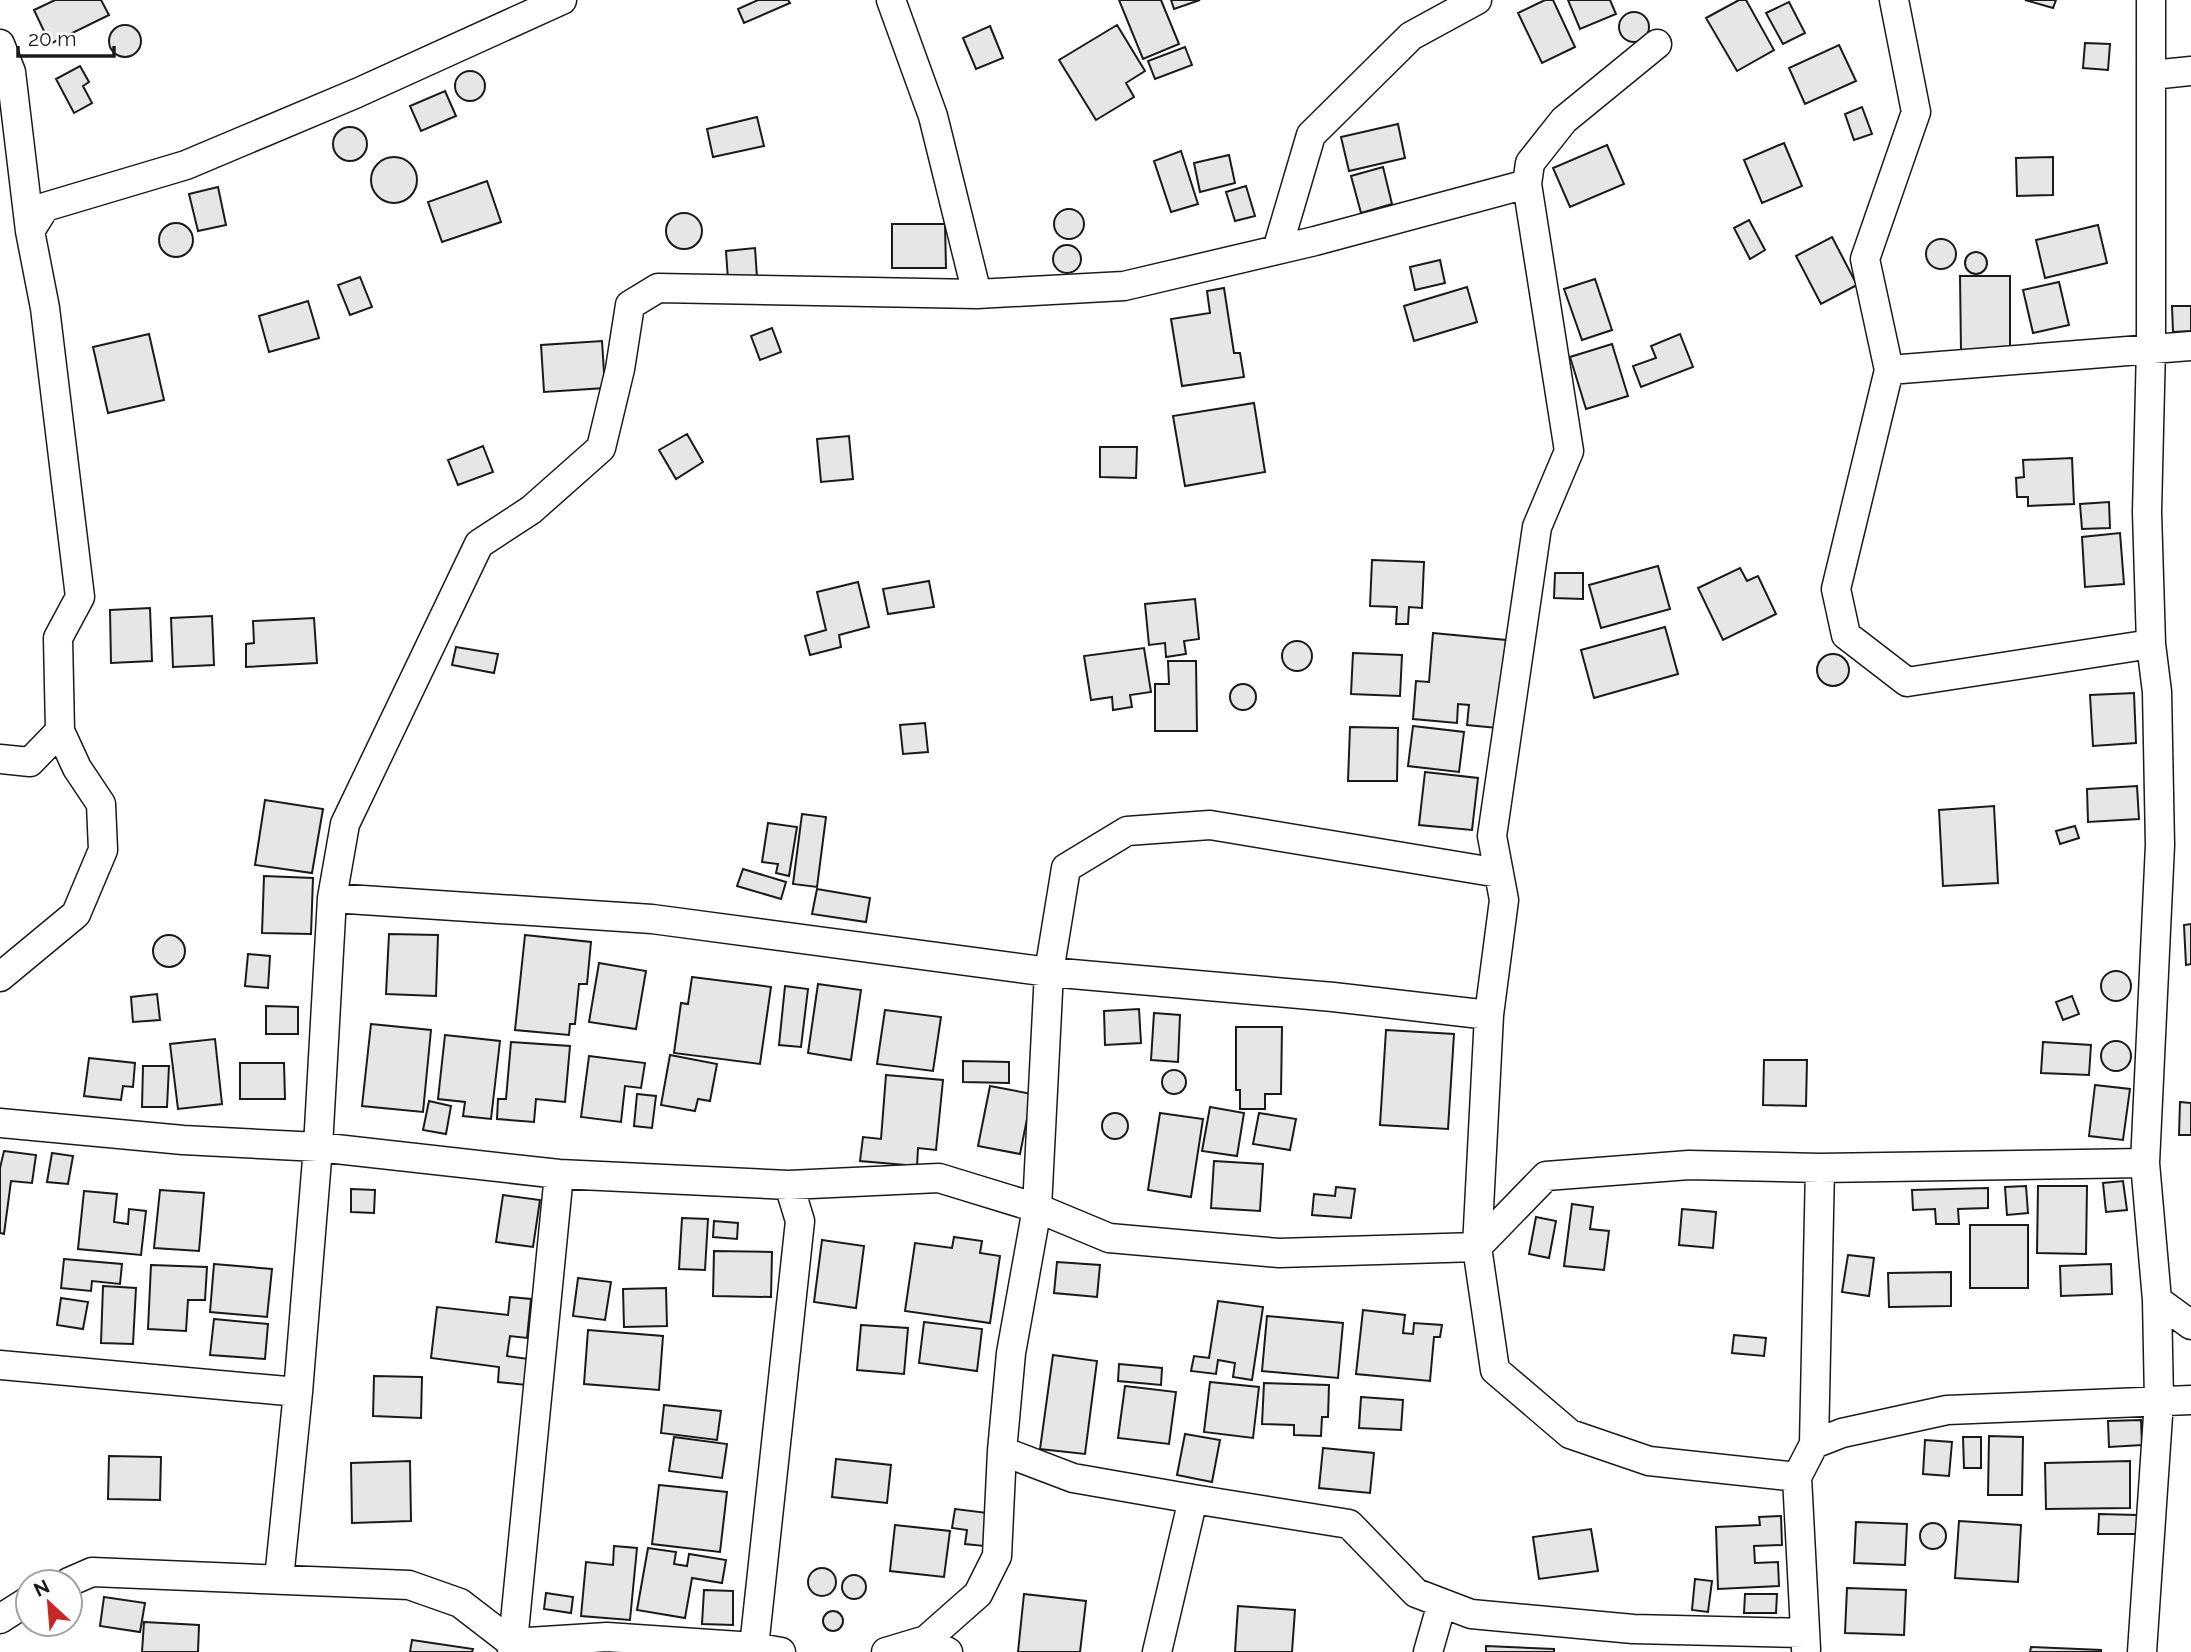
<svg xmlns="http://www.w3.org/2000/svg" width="2191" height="1652" font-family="Raleway,sans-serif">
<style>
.building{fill:#e6e6e6;stroke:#1a1a1a;stroke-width:2}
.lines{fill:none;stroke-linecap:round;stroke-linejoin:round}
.street-casing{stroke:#1a1a1a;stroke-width:31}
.street{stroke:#fff;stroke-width:28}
</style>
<rect width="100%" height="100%" fill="#fff"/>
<path class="building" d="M 55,0 L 101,0 L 109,15 L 50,44 L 34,10 Z
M 788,0 L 790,3 L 744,23 L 738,9 L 758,0 Z
M 1119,0 L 1161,0 L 1179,44 L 1143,59 Z
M 1171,0 L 1200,0 L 1174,9 Z
M 1545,0 L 1553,0 L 1575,47 L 1542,63 L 1518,13 Z
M 1568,0 L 1610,0 L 1616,14 L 1580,29 Z
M 1739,0 L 1746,0 L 1774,50 L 1737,71 L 1706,18 Z
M 2025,0 L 2056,0 L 2053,8 Z
M 1789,2 L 1805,33 L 1783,44 L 1766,13 Z
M1619 27a15 15 0 1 1 30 0a15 15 0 1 1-30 0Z
M 1117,25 L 1145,71 L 1126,83 L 1134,97 L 1096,120 L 1059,60 Z
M109 41a16 16 0 1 1 32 0a16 16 0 1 1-32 0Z
M 990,26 L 1003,58 L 976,69 L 963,38 Z
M 2085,43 L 2110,44 L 2108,70 L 2083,68 Z
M 1839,45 L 1856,81 L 1805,104 L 1789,68 Z
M 1185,47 L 1192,65 L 1155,79 L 1148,61 Z
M 80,66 L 89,82 L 83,86 L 92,103 L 74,113 L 56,79 Z
M455 86a15 15 0 1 1 30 0a15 15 0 1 1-30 0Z
M 445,91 L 456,116 L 421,131 L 410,106 Z
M 1862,107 L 1872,134 L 1854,140 L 1845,114 Z
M 757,117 L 764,146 L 713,157 L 707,129 Z
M 1398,124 L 1405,158 L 1349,171 L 1341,137 Z
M333 144a17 17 0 1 1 34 0a17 17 0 1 1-34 0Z
M 1784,143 L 1802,186 L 1762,203 L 1744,160 Z
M 1607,145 L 1624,184 L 1570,207 L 1553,168 Z
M 1181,151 L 1198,204 L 1171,212 L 1154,161 Z
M 1229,155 L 1235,183 L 1200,192 L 1194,163 Z
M 2053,157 L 2053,195 L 2017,196 L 2016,158 Z
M371 180a23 23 0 1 1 46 0a23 23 0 1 1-46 0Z
M 1383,167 L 1392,204 L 1361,213 L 1351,176 Z
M 487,181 L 501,222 L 442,242 L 428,202 Z
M 1246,186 L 1255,216 L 1235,221 L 1226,192 Z
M 218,187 L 226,225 L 198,231 L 189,194 Z
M1054 224a15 15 0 1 1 30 0a15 15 0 1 1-30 0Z
M666 231a18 18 0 1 1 36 0a18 18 0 1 1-36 0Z
M 1749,220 L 1765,250 L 1750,259 L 1734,228 Z
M159 240a17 17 0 1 1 34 0a17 17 0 1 1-34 0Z
M 892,224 L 945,224 L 946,268 L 892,268 Z
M 2098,225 L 2107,263 L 2045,278 L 2036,240 Z
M 1832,237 L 1857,285 L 1821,304 L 1796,256 Z
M1926 254a15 15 0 1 1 30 0a15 15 0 1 1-30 0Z
M1053 259a14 14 0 1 1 28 0a14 14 0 1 1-28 0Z
M 755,248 L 757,277 L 728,280 L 726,251 Z
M1965 263a11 11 0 1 1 22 0a11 11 0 1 1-22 0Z
M 1440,260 L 1445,283 L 1415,290 L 1410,267 Z
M 1960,276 L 2010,276 L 2010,351 L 1961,351 Z
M 360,277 L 372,307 L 350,315 L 338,285 Z
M 1595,279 L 1612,330 L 1582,340 L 1564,289 Z
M 2059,282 L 2069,325 L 2033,333 L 2023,290 Z
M 1467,287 L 1477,322 L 1414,341 L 1404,306 Z
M 1224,288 L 1234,353 L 1240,353 L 1244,377 L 1182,386 L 1171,319 L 1210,313 L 1207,291 Z
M 308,301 L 319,338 L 269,352 L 259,316 Z
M 2172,306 L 2191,306 L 2191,331 L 2173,332 Z
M 772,328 L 781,352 L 760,360 L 751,336 Z
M 149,334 L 164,400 L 108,413 L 93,347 Z
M 1680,334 L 1693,367 L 1641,387 L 1633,366 L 1656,358 L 1651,346 Z
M 602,341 L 605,388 L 544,392 L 541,345 Z
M 1612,344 L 1628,396 L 1586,409 L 1570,357 Z
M 1254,403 L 1265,472 L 1185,486 L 1173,416 Z
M 687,434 L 703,462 L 676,479 L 659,450 Z
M 849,436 L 853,479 L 821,482 L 817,439 Z
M 483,446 L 493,472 L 458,485 L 448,460 Z
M 1100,447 L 1137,447 L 1136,478 L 1100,477 Z
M 2072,458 L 2074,504 L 2028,506 L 2028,497 L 2017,497 L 2016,478 L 2024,477 L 2023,460 Z
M 2109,502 L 2110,528 L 2082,529 L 2080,504 Z
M 2120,533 L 2124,584 L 2085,587 L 2082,537 Z
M 1372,560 L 1424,562 L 1422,608 L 1409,607 L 1408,624 L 1396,624 L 1397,607 L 1370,606 Z
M 1658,566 L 1670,609 L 1601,628 L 1589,585 Z
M 1740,568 L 1747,581 L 1758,576 L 1776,614 L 1723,640 L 1698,588 Z
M 1555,573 L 1583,573 L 1583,599 L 1554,598 Z
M 929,581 L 934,607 L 888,614 L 883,589 Z
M 858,582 L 869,627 L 839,635 L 841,647 L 810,655 L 805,636 L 826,630 L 817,592 Z
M 1195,599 L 1199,639 L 1184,641 L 1186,654 L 1166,657 L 1165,643 L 1149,645 L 1145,604 Z
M 150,608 L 152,661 L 111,663 L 110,610 Z
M 212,616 L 214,665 L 173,667 L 171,618 Z
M 314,618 L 317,663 L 246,667 L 246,644 L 254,643 L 253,621 Z
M 1665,627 L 1678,674 L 1594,698 L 1581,650 Z
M 1433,633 L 1506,640 L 1497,728 L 1467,725 L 1469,705 L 1458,704 L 1457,723 L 1413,719 L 1416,681 L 1429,682 Z
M1282 656a15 15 0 1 1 30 0a15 15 0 1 1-30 0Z
M 456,647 L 498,654 L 494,673 L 452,665 Z
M 1144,648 L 1151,692 L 1130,695 L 1132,707 L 1113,710 L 1112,697 L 1091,700 L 1084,656 Z
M 1353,653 L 1402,655 L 1400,696 L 1351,694 Z
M1817 670a16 16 0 1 1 32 0a16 16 0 1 1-32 0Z
M 1168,661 L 1196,661 L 1197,731 L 1155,731 L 1155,684 L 1169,684 Z
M1230 697a13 13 0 1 1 26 0a13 13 0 1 1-26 0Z
M 2134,693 L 2136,743 L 2093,746 L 2090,695 Z
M 925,723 L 928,752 L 903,754 L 900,725 Z
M 1413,726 L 1464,732 L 1459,772 L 1408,766 Z
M 1350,727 L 1398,728 L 1397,781 L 1348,781 Z
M 1425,772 L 1478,778 L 1472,830 L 1419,825 Z
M 2137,786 L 2139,819 L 2088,822 L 2087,789 Z
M 265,800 L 323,809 L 312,873 L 255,865 Z
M 1994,806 L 1998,883 L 1943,886 L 1939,810 Z
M 802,814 L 826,817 L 817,887 L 793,884 Z
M 768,823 L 797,827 L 789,876 L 776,873 L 778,864 L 762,862 Z
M 2075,826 L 2079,838 L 2060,844 L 2056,831 Z
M 743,869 L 786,882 L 781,899 L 737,886 Z
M 264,876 L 313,878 L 311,934 L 262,933 Z
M 817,889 L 870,898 L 866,922 L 812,914 Z
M 2191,924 L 2191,964 L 2186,965 L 2184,925 Z
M 389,934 L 438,935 L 436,996 L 386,994 Z
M 525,935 L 591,942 L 587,984 L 579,984 L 575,1024 L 570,1024 L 569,1035 L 515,1030 Z
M153 951a16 16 0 1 1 32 0a16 16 0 1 1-32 0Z
M 248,954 L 270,956 L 268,988 L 245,986 Z
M 599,963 L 646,971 L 636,1029 L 589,1022 Z
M2101 986a15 15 0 1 1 30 0a15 15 0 1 1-30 0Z
M 692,977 L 771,987 L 760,1064 L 674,1053 L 681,1003 L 688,1004 Z
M 818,984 L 861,990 L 851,1060 L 808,1053 Z
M 785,986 L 808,989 L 801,1047 L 779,1045 Z
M 157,994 L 160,1020 L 133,1022 L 131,997 Z
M 2072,996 L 2079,1014 L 2063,1020 L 2056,1002 Z
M 266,1006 L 298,1007 L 298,1034 L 266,1034 Z
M 1139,1009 L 1141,1043 L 1105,1045 L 1104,1011 Z
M 885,1010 L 941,1017 L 933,1071 L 877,1064 Z
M 1154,1013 L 1180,1015 L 1178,1062 L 1151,1060 Z
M 371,1024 L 431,1030 L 423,1112 L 362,1106 Z
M 1236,1027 L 1282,1027 L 1281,1094 L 1265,1094 L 1265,1109 L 1240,1109 L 1240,1090 L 1236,1090 Z
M 1386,1030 L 1454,1034 L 1448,1129 L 1380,1125 Z
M 445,1035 L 500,1041 L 491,1119 L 463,1116 L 465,1102 L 438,1099 Z
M 215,1039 L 222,1104 L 178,1109 L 170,1044 Z
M2101 1056a15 15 0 1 1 30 0a15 15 0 1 1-30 0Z
M 511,1042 L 570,1046 L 565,1102 L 536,1099 L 534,1122 L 497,1119 L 498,1099 L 506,1099 Z
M 2043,1042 L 2091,1045 L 2089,1075 L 2041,1073 Z
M 670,1055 L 717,1064 L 710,1101 L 698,1099 L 695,1111 L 661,1105 Z
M 589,1056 L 645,1063 L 641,1088 L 625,1086 L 621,1122 L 581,1117 Z
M 89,1058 L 135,1063 L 133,1087 L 123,1086 L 121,1100 L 84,1096 Z
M 1764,1060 L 1807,1060 L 1806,1106 L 1763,1105 Z
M 963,1061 L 1009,1062 L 1009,1083 L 963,1082 Z
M 240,1063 L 284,1063 L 285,1099 L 240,1099 Z
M 143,1066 L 169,1066 L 167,1107 L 142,1107 Z
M1162 1082a12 12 0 1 1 24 0a12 12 0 1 1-24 0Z
M 886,1075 L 943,1080 L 936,1150 L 918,1148 L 917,1166 L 860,1161 L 863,1137 L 881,1139 Z
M 2095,1085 L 2130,1089 L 2123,1140 L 2089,1136 Z
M 990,1086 L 1032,1094 L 1020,1154 L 978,1146 Z
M 637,1094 L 656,1096 L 652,1128 L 634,1126 Z
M 429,1101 L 451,1106 L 446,1134 L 423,1130 Z
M 2180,1102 L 2191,1103 L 2191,1135 L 2179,1135 Z
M 1210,1107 L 1244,1113 L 1237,1156 L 1202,1151 Z
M 1160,1113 L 1203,1119 L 1191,1197 L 1148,1190 Z
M 1259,1113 L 1296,1119 L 1290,1150 L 1253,1144 Z
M1102 1126a13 13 0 1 1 26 0a13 13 0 1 1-26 0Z
M 4,1151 L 36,1155 L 32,1183 L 11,1181 L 4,1234 L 0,1233 L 0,1168 Z
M 52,1153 L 73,1156 L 68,1184 L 47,1182 Z
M 1214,1161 L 1263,1164 L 1260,1211 L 1211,1208 Z
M 2123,1181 L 2127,1210 L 2106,1212 L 2103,1183 Z
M 2026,1186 L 2028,1213 L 2007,1215 L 2005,1187 Z
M 2038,1186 L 2087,1186 L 2086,1254 L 2037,1253 Z
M 1336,1187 L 1355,1189 L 1351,1218 L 1312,1215 L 1314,1194 L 1335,1196 Z
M 1988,1188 L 1988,1208 L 1958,1209 L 1959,1224 L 1936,1224 L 1935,1209 L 1913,1210 L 1912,1190 Z
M 351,1189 L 375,1190 L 374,1213 L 351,1212 Z
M 160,1190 L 204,1193 L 199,1251 L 154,1248 Z
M 84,1191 L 117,1194 L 114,1222 L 128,1224 L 129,1209 L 146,1211 L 141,1255 L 78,1249 Z
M 503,1195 L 540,1200 L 533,1247 L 496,1242 Z
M 1572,1204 L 1593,1207 L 1590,1229 L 1609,1231 L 1604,1270 L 1564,1266 Z
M 1682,1209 L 1716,1212 L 1713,1248 L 1679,1245 Z
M 1536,1217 L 1556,1221 L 1549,1258 L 1529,1254 Z
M 682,1218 L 708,1219 L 705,1270 L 679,1269 Z
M 714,1221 L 738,1223 L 737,1239 L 713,1237 Z
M 1970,1225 L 2028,1225 L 2028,1288 L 1970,1288 Z
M 954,1237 L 982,1241 L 980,1253 L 1000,1256 L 990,1323 L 905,1311 L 915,1243 L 952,1248 Z
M 822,1240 L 864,1246 L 856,1308 L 814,1302 Z
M 714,1251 L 772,1252 L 771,1297 L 713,1296 Z
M 1848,1255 L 1874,1258 L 1869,1296 L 1842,1292 Z
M 64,1259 L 122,1264 L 120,1284 L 92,1281 L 91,1291 L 61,1288 Z
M 1057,1262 L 1100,1265 L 1097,1297 L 1054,1293 Z
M 214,1264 L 272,1269 L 267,1317 L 210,1312 Z
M 2111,1264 L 2112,1294 L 2061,1296 L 2060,1266 Z
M 151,1265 L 207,1267 L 205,1300 L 188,1300 L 186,1331 L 148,1329 Z
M 1951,1272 L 1951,1306 L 1889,1307 L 1888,1273 Z
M 578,1278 L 611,1282 L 605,1320 L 573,1316 Z
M 103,1286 L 136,1288 L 133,1344 L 101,1343 Z
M 666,1288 L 667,1326 L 624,1327 L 623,1289 Z
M 510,1297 L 531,1299 L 527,1338 L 510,1336 L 507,1356 L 529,1359 L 526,1385 L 498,1382 L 499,1367 L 431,1358 L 437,1307 L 508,1315 Z
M 61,1298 L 88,1302 L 83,1329 L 57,1325 Z
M 1218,1301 L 1263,1307 L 1252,1380 L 1233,1377 L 1235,1363 L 1218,1360 L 1216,1374 L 1191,1371 L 1194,1356 L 1209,1358 Z
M 1363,1310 L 1405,1315 L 1403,1333 L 1413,1334 L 1414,1323 L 1442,1325 L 1440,1337 L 1434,1337 L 1430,1381 L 1356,1374 Z
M 1267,1316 L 1343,1323 L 1338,1378 L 1262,1371 Z
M 214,1319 L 268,1324 L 265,1359 L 210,1355 Z
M 924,1322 L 982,1329 L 977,1371 L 919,1363 Z
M 861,1325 L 908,1328 L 904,1374 L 857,1370 Z
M 588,1330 L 663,1336 L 659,1390 L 584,1384 Z
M 1734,1335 L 1766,1338 L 1764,1356 L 1732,1353 Z
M 1053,1355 L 1097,1361 L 1085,1454 L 1040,1449 Z
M 1119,1364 L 1162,1368 L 1161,1385 L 1118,1381 Z
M 374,1376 L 422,1377 L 421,1418 L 373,1416 Z
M 1210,1382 L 1259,1387 L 1253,1438 L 1204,1432 Z
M 1264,1383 L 1329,1385 L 1328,1417 L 1322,1417 L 1321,1436 L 1294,1435 L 1294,1425 L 1262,1424 Z
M 1125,1386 L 1176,1392 L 1169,1444 L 1118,1438 Z
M 1361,1397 L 1403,1400 L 1401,1430 L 1359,1428 Z
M 664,1405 L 721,1411 L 717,1440 L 661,1433 Z
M 2141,1420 L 2142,1445 L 2109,1447 L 2108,1421 Z
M 1185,1434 L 1220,1440 L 1212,1482 L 1177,1475 Z
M 1989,1436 L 2023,1437 L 2022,1495 L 1988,1495 Z
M 674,1437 L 727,1444 L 722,1478 L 669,1471 Z
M 1963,1437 L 1981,1437 L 1981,1468 L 1964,1468 Z
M 1925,1440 L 1952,1442 L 1949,1476 L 1923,1474 Z
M 1323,1448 L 1374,1453 L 1370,1493 L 1319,1488 Z
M 109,1456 L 161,1457 L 160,1500 L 108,1499 Z
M 836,1459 L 891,1465 L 887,1503 L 832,1497 Z
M 410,1461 L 411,1521 L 352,1523 L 351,1463 Z
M 2130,1461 L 2130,1508 L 2046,1509 L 2045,1463 Z
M 659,1485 L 727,1492 L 720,1552 L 652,1544 Z
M 955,1509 L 988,1513 L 984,1546 L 965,1544 L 967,1530 L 952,1528 Z
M 2099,1514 L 2137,1515 L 2137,1534 L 2098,1534 Z
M 1781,1516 L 1782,1545 L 1754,1546 L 1755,1563 L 1778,1562 L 1779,1586 L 1718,1589 L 1716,1527 L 1760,1525 L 1759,1517 Z
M 1959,1521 L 2021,1525 L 2018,1582 L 1955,1578 Z
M 1856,1522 L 1907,1524 L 1905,1565 L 1854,1563 Z
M1920 1536a13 13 0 1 1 26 0a13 13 0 1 1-26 0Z
M 895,1525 L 950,1531 L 944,1577 L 890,1571 Z
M 1591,1529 L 1598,1571 L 1539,1579 L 1533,1537 Z
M 614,1546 L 637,1548 L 630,1620 L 581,1616 L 586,1562 L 613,1565 Z
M 648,1548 L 676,1552 L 674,1564 L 687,1566 L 689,1554 L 726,1560 L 722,1583 L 692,1578 L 685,1618 L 637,1610 Z
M808 1582a14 14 0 1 1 28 0a14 14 0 1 1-28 0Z
M842 1587a12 12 0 1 1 24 0a12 12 0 1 1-24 0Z
M 1695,1579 L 1712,1581 L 1708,1612 L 1692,1610 Z
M 1847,1588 L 1906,1590 L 1904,1635 L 1845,1633 Z
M 704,1590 L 733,1591 L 733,1625 L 702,1624 Z
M 546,1593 L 573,1597 L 571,1613 L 544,1609 Z
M 1024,1594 L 1086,1601 L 1080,1652 L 1018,1652 Z
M 1745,1594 L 1777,1594 L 1776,1613 L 1744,1613 Z
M 104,1597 L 145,1603 L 140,1632 L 100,1626 Z
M 1238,1606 L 1295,1610 L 1292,1652 L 1235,1652 Z
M823 1621a10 10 0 1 1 20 0a10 10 0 1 1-20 0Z
M 144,1622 L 199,1625 L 198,1652 L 142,1652 Z
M 412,1640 L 473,1649 L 472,1652 L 410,1652 Z
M 1486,1646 L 1554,1649 L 1554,1652 L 1486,1652 Z
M 2031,1647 L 2101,1650 L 2101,1652 L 2030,1652 Z"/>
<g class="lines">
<g class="street-casing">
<path id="street" d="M 891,0 L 933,116 L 977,294 L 1124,286 L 1315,241 L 1527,184 L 1530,163 L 1564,120 L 1657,44
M 1894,0 L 1916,112 L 1865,259 L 1889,370 L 1836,589 L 1846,635 L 1907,682 L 2151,644
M 0,44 L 11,72 L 30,231
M 2152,75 L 2191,71
M 1527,184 L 1569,451 L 1537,527 L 1492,836 L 1504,900 L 1489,1015 L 1477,1247 L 1495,1370 L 1570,1434 L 1649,1461 L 1797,1477
M 1277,250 L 1311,135 L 1411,36 L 1477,0
M 1889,370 L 2191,346
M 0,759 L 30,762 L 60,731 L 58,638 L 80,597 L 45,308 L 30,231 L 45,207 L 186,165 L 357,93 L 562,0
M 332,898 L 652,919 L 1049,972 L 1333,997 L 1489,1015
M 0,977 L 76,914 L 103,850 L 101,804 L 77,768 L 60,731
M 0,1123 L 183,1140 L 318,1147 L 559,1174 L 789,1185 L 939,1178 L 1037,1208 L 1109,1238 L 1279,1253 L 1477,1247 L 1546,1176 L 1689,1165 L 1820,1168 L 2145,1163
M 2157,1300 L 2191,1325
M 0,1365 L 298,1392 L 318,1147 L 332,898 L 345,824 L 479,544 L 531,510 L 601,448 L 620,369 L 630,305 L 658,288 L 977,294
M 1814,1444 L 1820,1168
M 1193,1499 L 1073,1478 L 1002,1451 L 1011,1353 L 1037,1208 L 1049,972 L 1066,868 L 1127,831 L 1210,825 L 1499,873
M 279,1579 L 298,1392
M 69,1582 L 92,1572 L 409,1585 L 460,1603 L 512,1643 L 607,1637 L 754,1647 L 800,1221 L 789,1185
M 0,1619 L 28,1601
M 926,1640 L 978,1594 L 997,1556 L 1002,1451
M 754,1647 L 781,1652
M 1806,1649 L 1797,1477 L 1814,1444 L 1842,1433 L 1947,1410 L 2191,1400
M 512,1652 L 559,1174
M 886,1652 L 926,1640 L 948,1652
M 1157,1652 L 1193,1499 L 1349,1524 L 1416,1593 L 1471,1614 L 1633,1629 L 1805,1633
M 1428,1652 L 1442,1603
M 2142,1652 L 2159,1401 L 2157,1300 L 2145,1163 L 2160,845 L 2157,692 L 2151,644 L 2147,512 L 2151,347 L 2151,0"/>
</g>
<use href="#street" class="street"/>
</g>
<g transform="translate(49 1603) rotate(334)"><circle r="33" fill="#ffffff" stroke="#a3a3a3" stroke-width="2"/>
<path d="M0-5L12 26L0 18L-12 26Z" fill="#c62828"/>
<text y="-10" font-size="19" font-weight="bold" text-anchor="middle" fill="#1a1a1a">N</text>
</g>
<path d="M18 46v10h96v-10" fill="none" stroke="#1a1a1a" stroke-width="3.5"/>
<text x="28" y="46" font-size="21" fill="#1a1a1a" stroke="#ffffff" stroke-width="5" paint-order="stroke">20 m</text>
</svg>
